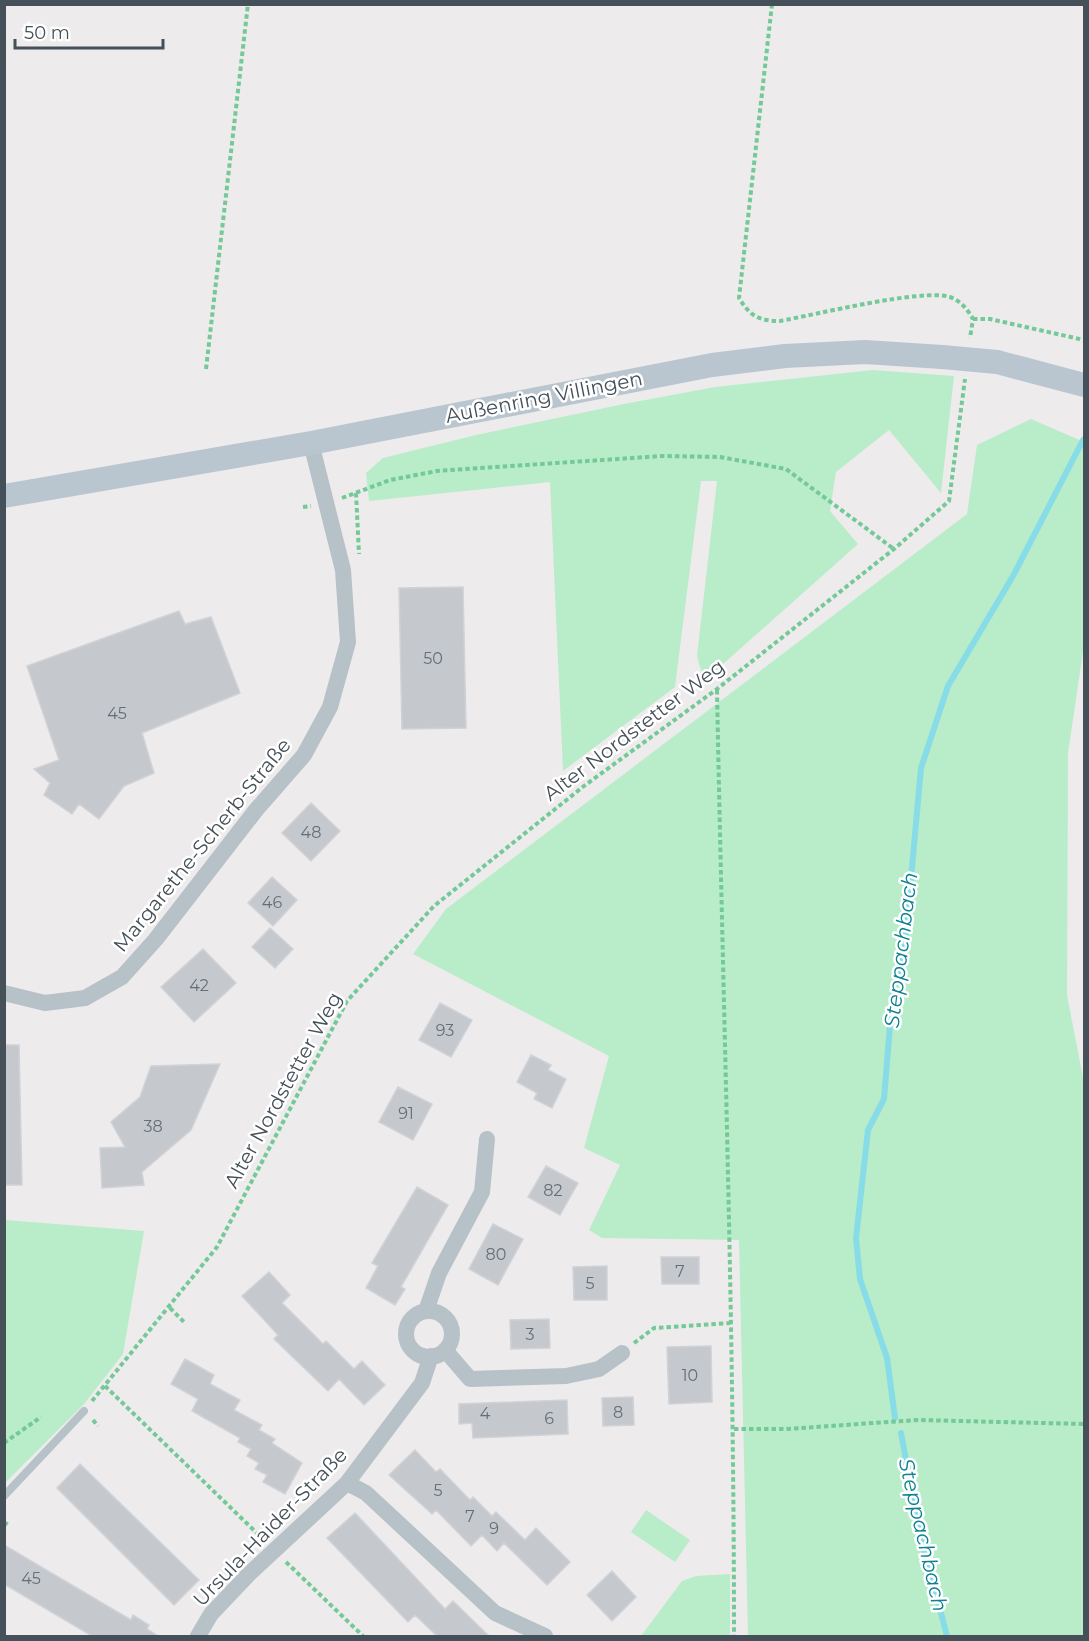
<svg xmlns="http://www.w3.org/2000/svg" width="1089" height="1641" font-family="Montserrat,sans-serif">
<style>
.green{fill:#b9ecc9}
.lines{fill:none;stroke-linecap:round;stroke-linejoin:round}
.stream{stroke:#87dce8;stroke-width:6}
.building{fill:#c5c9ce;stroke:#cfd2d7;stroke-width:1.5}
.path{stroke:#73c998;stroke-width:4;stroke-dasharray:4.5 3;stroke-linecap:butt}
.lane{stroke:#b7c1c8;stroke-width:8}
.street{stroke:#b7c1c8;stroke-width:16}
.secondary{stroke:#b9c6d0;stroke-width:24}
.secondary-bridge{stroke:#b9c6d0;stroke-width:24}
.labels{text-anchor:middle;stroke-width:5;stroke-linejoin:round;paint-order:stroke}
.number-label{font-size:16px;fill:#656e76}
.street-label{font-size:20px;fill:#455058;stroke:#fff}
.water-label{font-size:21px;font-style:italic;fill:#108192;stroke:#fff}
</style>
<rect width="100%" height="100%" fill="#eeebec"/>
<path class="green" d="M 873,370 L 954,376 L 941,493 L 889,430 L 836,472 L 830,511 L 858,544 L 704,681 L 697,656 L 717,481 L 701,481 L 675,687 L 563,771 L 550,482 L 369,501 L 366,473 L 383,458 L 476,435 L 624,404 L 715,387 Z
M 1031,419 L 1084,442 L 1084,645 L 1068,753 L 1067,995 L 1084,1083 L 1084,1636 L 748,1636 L 739,1240 L 602,1238 L 589,1230 L 620,1165 L 584,1148 L 609,1056 L 413,954 L 446,909 L 967,514 L 977,445 Z
M 5,1220 L 144,1231 L 123,1354 L 84,1404 L 5,1483 Z
M 646,1510 L 690,1540 L 675,1562 L 631,1532 Z
M 730,1574 L 730,1636 L 641,1636 L 682,1581 L 696,1576 Z"/>
<g class="lines">
<path class="stream" d="M 895,1418 L 887,1358 L 860,1279 L 856,1238 L 868,1130 L 884,1099 L 893,989 L 904,956 L 921,768 L 948,686 L 1013,576 L 1083,440
M 901,1433 L 919,1529 L 947,1636"/>
</g>
<path class="building" d="M 463,587 L 466,728 L 402,729 L 399,588 Z
M 179,611 L 185,624 L 211,617 L 240,693 L 142,733 L 154,773 L 124,786 L 99,819 L 79,804 L 72,814 L 44,795 L 50,783 L 34,769 L 59,760 L 27,666 Z
M 311,803 L 340,831 L 311,861 L 282,833 Z
M 272,877 L 297,900 L 273,926 L 248,903 Z
M 270,928 L 293,949 L 275,968 L 252,947 Z
M 203,949 L 236,983 L 194,1022 L 161,987 Z
M 440,1003 L 472,1020 L 451,1057 L 419,1040 Z
M 4,1045 L 19,1045 L 22,1185 L 4,1185 Z
M 531,1055 L 551,1065 L 548,1070 L 566,1079 L 552,1108 L 534,1099 L 537,1093 L 517,1082 Z
M 220,1064 L 191,1130 L 142,1172 L 144,1185 L 102,1188 L 100,1148 L 125,1147 L 111,1122 L 140,1097 L 151,1066 Z
M 398,1087 L 432,1104 L 413,1140 L 379,1122 Z
M 546,1166 L 578,1183 L 560,1215 L 528,1197 Z
M 417,1187 L 448,1205 L 401,1287 L 405,1289 L 395,1305 L 366,1288 L 378,1266 L 372,1263 Z
M 493,1224 L 523,1239 L 498,1285 L 469,1269 Z
M 661,1257 L 699,1257 L 699,1284 L 662,1284 Z
M 607,1266 L 607,1300 L 574,1300 L 573,1267 Z
M 269,1272 L 290,1295 L 282,1303 L 323,1344 L 326,1341 L 354,1369 L 362,1361 L 385,1385 L 364,1405 L 339,1379 L 328,1391 L 274,1339 L 278,1335 L 242,1296 Z
M 549,1319 L 550,1348 L 511,1349 L 510,1320 Z
M 711,1346 L 712,1402 L 669,1404 L 667,1347 Z
M 185,1359 L 214,1375 L 210,1384 L 240,1400 L 234,1410 L 262,1425 L 259,1430 L 275,1439 L 272,1443 L 302,1463 L 285,1494 L 263,1482 L 267,1475 L 255,1469 L 259,1463 L 247,1456 L 251,1449 L 238,1442 L 240,1438 L 192,1411 L 198,1399 L 171,1384 Z
M 633,1397 L 634,1425 L 603,1426 L 602,1398 Z
M 567,1400 L 568,1434 L 473,1438 L 472,1423 L 459,1424 L 459,1404 Z
M 415,1450 L 436,1472 L 440,1469 L 470,1500 L 473,1497 L 492,1516 L 496,1512 L 525,1540 L 536,1528 L 570,1562 L 547,1585 L 504,1543 L 497,1551 L 482,1535 L 471,1546 L 436,1510 L 432,1514 L 389,1475 Z
M 80,1464 L 199,1580 L 174,1605 L 57,1488 Z
M 355,1513 L 445,1609 L 453,1601 L 489,1636 L 437,1636 L 415,1615 L 408,1622 L 327,1538 Z
M 4,1545 L 131,1620 L 133,1615 L 149,1625 L 147,1629 L 158,1636 L 92,1636 L 4,1584 Z
M 612,1571 L 636,1597 L 612,1621 L 587,1595 Z"/>
<g class="lines">
<path class="path" d="M 772,4 L 739,298 C 750,316 759,321 780,321 C 814,315 923,288 950,297 C 961,301 968,310 973,319 L 970,338
M 973,319 L 990,319 L 1084,340
M 206,369 L 248,4
M 356,493 L 359,554
M 342,498 L 390,480 L 437,471 L 662,456 L 720,457 L 786,469 L 894,549
M 303,507 L 311,506
M 717,690 C 723,1006 734,1321 734,1636
M 170,1308 L 185,1323
M 634,1343 L 654,1328 L 730,1323
M 105,1386 L 264,1540
M 92,1401 L 217,1247 L 347,1001 L 434,906 L 584,786 L 717,689 L 894,549 L 949,501 L 965,379
M 93,1420 L 98,1426
M 734,1429 L 786,1429 L 918,1420 L 1084,1424
M 4,1443 L 41,1417
M 4,1522 L 8,1525
M 286,1562 L 363,1636"/>
<path class="lane" d="M 4,1496 L 84,1411"/>
<path class="street" d="M 4,993 L 45,1003 L 85,998 L 122,977 L 156,939 L 256,810 L 304,755 L 330,707 L 348,642 L 343,570 L 311,443
M 426,1311 L 439,1273 L 482,1192 L 487,1139
M406 1334a23 23 0 1 1 46 0a23 23 0 1 1-46 0Z
M 445,1350 L 470,1379 L 566,1376 L 599,1369 L 622,1353
M 347,1483 L 366,1493 L 495,1613 L 545,1636
M 198,1636 L 211,1614 L 249,1574 L 347,1483 L 422,1383 L 431,1356"/>
<path class="secondary" d="M 997,362 L 1084,385
M 4,496 L 311,443 L 712,365 L 785,356 L 865,352 L 942,357"/>
<path class="secondary-bridge" d="M 942,357 L 997,362"/>
</g>
<g class="labels">
<g class="number-label">
<text x="433" y="664">50</text>
<text x="117" y="719">45</text>
<text x="311" y="838">48</text>
<text x="272" y="908">46</text>
<text x="199" y="991">42</text>
<text x="445" y="1036">93</text>
<text x="406" y="1119">91</text>
<text x="153" y="1132">38</text>
<text x="553" y="1196">82</text>
<text x="496" y="1260">80</text>
<text x="680" y="1277">7</text>
<text x="590" y="1289">5</text>
<text x="530" y="1340">3</text>
<text x="690" y="1381">10</text>
<text x="618" y="1418">8</text>
<text x="485" y="1419">4</text>
<text x="549" y="1424">6</text>
<text x="438" y="1496">5</text>
<text x="470" y="1522">7</text>
<text x="494" y="1534">9</text>
<text x="31" y="1584">45</text>
</g>
<g class="street-label">
<text transform="translate(544 397) rotate(-11)" y="7">Außenring Villingen</text>
<text transform="translate(634 730) rotate(-37)" y="7">Alter Nordstetter Weg</text>
<text transform="translate(202 845) rotate(-51)" y="7">Margarethe-Scherb-Straße</text>
<text transform="translate(283 1090) rotate(-61)" y="7">Alter Nordstetter Weg</text>
<text transform="translate(270 1527) rotate(-46)" y="7">Ursula-Haider-Straße</text>
</g>
<g class="water-label">
<text transform="translate(901 950) rotate(-83)" y="7">Steppachbach</text>
<text transform="translate(923 1535) rotate(77)" y="7">Steppachbach</text>
</g>
</g>
<rect width="1089" height="1641" fill="none" stroke="#455058" stroke-width="12"/>
<path d="M15 39v9h148v-9" fill="none" stroke="#455058" stroke-width="3"/>
<text x="24" y="39" font-size="18" fill="#455058" stroke="#ffffff" stroke-width="4.5" paint-order="stroke">50 m</text>
</svg>
